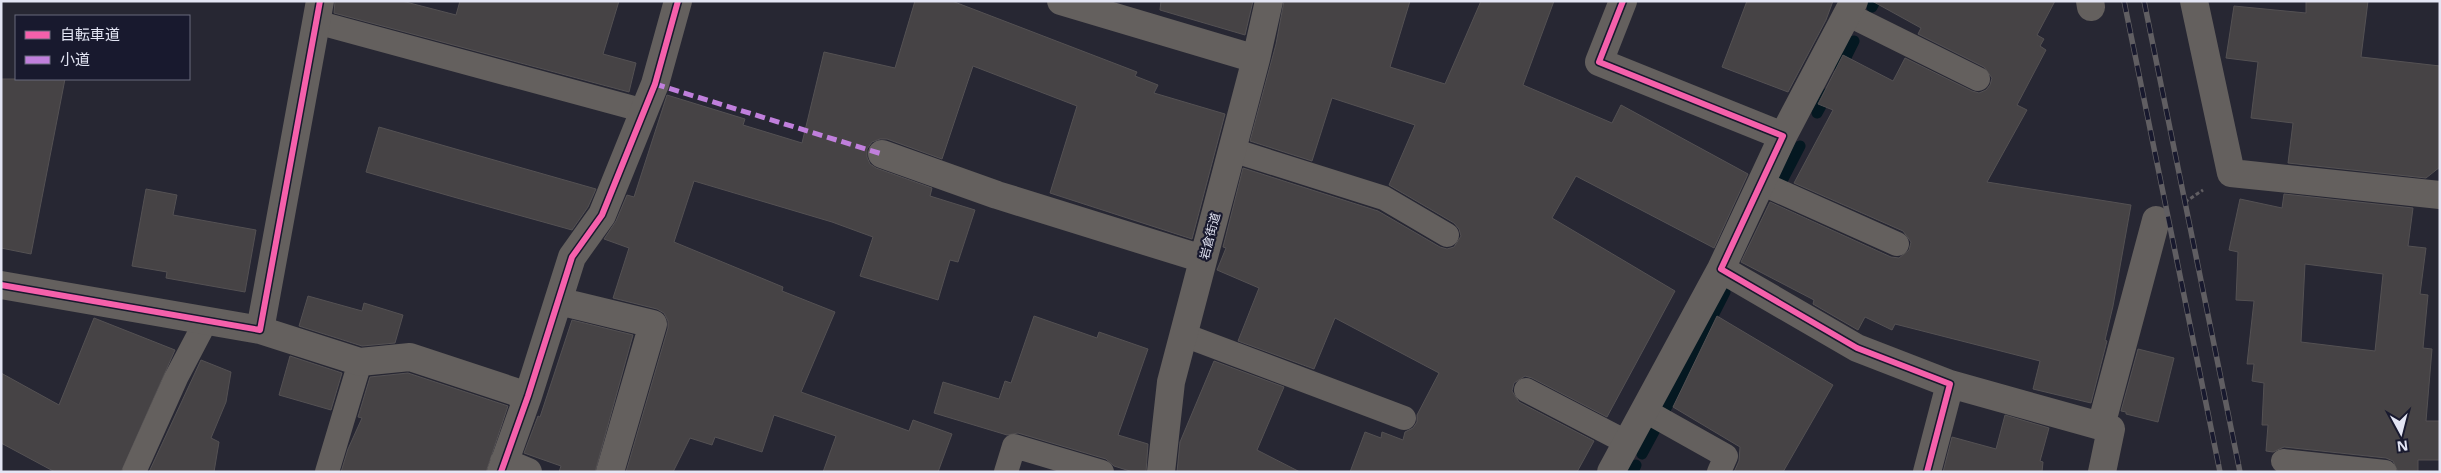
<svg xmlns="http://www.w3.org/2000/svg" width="2441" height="473" font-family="'Open Sans','Noto Sans JP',sans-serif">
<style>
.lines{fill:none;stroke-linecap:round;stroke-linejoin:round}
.stream{stroke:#041821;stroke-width:11}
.building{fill:#464345;stroke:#545153;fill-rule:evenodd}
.path{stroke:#615e62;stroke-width:3;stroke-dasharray:4 2.5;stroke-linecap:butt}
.service{stroke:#64605e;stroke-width:24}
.minor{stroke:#64605e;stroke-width:28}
.rail-casing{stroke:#605e62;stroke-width:5.5}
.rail{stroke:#18192e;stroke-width:4;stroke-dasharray:11;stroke-linecap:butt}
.quiet{stroke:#c07fdc;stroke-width:5;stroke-dasharray:10 5;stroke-linecap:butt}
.cycleway-casing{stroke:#18192e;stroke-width:9}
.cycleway{stroke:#f560ab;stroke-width:6}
.labels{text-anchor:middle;stroke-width:4.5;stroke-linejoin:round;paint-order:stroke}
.street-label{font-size:12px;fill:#e3e5f4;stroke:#18192e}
</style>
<rect width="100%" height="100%" fill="#272733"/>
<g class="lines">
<path class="stream" d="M 1872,7 L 1875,1
M 1840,69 L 1854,41
M 1817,113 L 1828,93
M 1783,179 L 1800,146
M 1665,410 L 1725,292
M 1642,454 L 1656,428
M 1633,472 L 1636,465"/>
</g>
<path class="building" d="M 335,1 L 402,1 L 456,15 L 460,1 L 619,1 L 603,54 L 636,63 L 629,92 L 334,13 Z
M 915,1 L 952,1 L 1137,72 L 1135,76 L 1158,85 L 1154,93 L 1225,114 L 1192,239 L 1050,193 L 1077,106 L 973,66 L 942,159 L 887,139 L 880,139 L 872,142 L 867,149 L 867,157 L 870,164 L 876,168 L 932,188 L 930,196 L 975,210 L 958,262 L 950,260 L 938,300 L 860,276 L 873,237 L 832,222 L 694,181 L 674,242 L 783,287 L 782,291 L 835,312 L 801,392 L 909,431 L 913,420 L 952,434 L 938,472 L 823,472 L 836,436 L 774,415 L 762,452 L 715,437 L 712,445 L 690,438 L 673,472 L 626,472 L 668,328 L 668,321 L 664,313 L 657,309 L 613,298 L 629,248 L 604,239 L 616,221 L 627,195 L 634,197 L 667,95 L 745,119 L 743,125 L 802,143 L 824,52 L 895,68 Z
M 1161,1 L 1253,1 L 1245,35 L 1160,10 Z
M 1284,1 L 1410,1 L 1390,67 L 1445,84 L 1481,1 L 1554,1 L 1523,85 L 1612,123 L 1621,105 L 1748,174 L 1714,248 L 1576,176 L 1552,218 L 1675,291 L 1607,417 L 1532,378 L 1525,376 L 1514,383 L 1512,391 L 1519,402 L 1594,441 L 1577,472 L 1350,472 L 1365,432 L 1381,438 L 1382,432 L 1403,440 L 1405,432 L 1413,428 L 1417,422 L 1417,415 L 1439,373 L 1335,318 L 1314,369 L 1238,341 L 1259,288 L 1217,270 L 1226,248 L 1223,247 L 1243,168 L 1378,211 L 1440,247 L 1447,249 L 1454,247 L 1461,236 L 1459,229 L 1454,223 L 1389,185 L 1415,125 L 1332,98 L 1312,161 L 1250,141 L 1276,44 Z
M 1747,1 L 1833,1 L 1826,20 L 1788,92 L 1722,67 Z
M 1872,1 L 2055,1 L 2037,35 L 2044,39 L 2040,46 L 2046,50 L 2017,105 L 2027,110 L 1987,182 L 2131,205 L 2113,306 L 2105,340 L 2107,341 L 2091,403 L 2033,389 L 2040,361 L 1895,324 L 1892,330 L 1865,317 L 1858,330 L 1813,304 L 1814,300 L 1741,262 L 1770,202 L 1891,257 L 1899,258 L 1909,250 L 1911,242 L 1903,231 L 1794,183 L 1833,110 L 1818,104 L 1843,55 L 1893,81 L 1905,58 L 1972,91 L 1979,93 L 1986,90 L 1990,85 L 1992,78 L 1984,67 L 1918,34 L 1921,28 Z
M 2306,1 L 2368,1 L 2361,57 L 2440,66 L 2440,167 L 2426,178 L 2288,163 L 2293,123 L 2251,118 L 2258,62 L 2226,58 L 2234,6 L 2306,13 Z
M 1,79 L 65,79 L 31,254 L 1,248 Z
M 379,127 L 473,154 L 596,189 L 588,207 L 572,230 L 457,198 L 366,172 Z
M 146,189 L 177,195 L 173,215 L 256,230 L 245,292 L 166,278 L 167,272 L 132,266 Z
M 2284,194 L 2413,208 L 2408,246 L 2426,248 L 2420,294 L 2428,295 L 2423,348 L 2432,349 L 2426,421 L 2440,421 L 2440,460 L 2418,460 L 2418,472 L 2398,472 L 2393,461 L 2386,458 L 2284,447 L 2273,452 L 2266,451 L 2268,425 L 2262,425 L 2264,383 L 2252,381 L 2254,364 L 2247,364 L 2254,301 L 2236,300 L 2238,252 L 2229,250 L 2240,199 L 2282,208 ZM 2305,264 L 2383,274 L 2375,351 L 2301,342 Z
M 308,296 L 362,311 L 364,303 L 403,315 L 395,343 L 362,346 L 299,326 Z
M 1034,316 L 1097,338 L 1099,332 L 1148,349 L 1118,435 L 1148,444 L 1146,472 L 1133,472 L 1114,466 L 1106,459 L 1018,433 L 1007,435 L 934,413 L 943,382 L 999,399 L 1005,381 L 1011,383 Z
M 1717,316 L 1833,385 L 1783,472 L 1734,472 L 1739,461 L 1740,447 L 1673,407 Z
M 94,318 L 175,350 L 121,472 L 55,472 L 1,443 L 1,373 L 59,405 Z
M 572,320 L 633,335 L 595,472 L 559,472 L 561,466 L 524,453 L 538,416 L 540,417 Z
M 2138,349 L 2174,358 L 2158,422 L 2126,414 L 2126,412 L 2121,411 Z
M 290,356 L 342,373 L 331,410 L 279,395 Z
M 201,360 L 231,372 L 226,402 L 211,438 L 219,442 L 214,472 L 149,472 Z
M 1214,361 L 1284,387 L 1257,450 L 1300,472 L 1177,472 L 1180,442 Z
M 408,373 L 508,406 L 486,472 L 341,472 L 348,449 L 362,418 L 358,417 L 370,377 Z
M 2005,415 L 2049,428 L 2040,461 L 2043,462 L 2042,472 L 1943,472 L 1952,437 L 1996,449 Z"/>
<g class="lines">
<path class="path" d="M 2185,202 L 2203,190"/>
<path class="service" d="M 1847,14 L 1978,79
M 316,22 L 645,111
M 1232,150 L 1384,198 L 1447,235
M 1761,183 L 1897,244
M 1184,335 L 1404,418
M 1526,390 L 1626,442
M 1644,410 L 1726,456 L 1719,472
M 2283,461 L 2385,472
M 134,472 L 176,378 L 206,321
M 327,472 L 360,362
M 1006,472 L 1014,446 L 1102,472"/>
<path class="minor" d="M 1061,1 L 1256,59
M 1623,1 L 1599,62 L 1783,136 L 1721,269 L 1857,348 L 1950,384 L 1927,472
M 2090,1 L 2091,7
M 2194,1 L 2231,173 L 2440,195
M 1783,136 L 1854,1
M 882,154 L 997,195 L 1203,259
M 1,285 L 260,330 L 320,1
M 558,301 L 653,324 L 610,472
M 260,330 L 360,362 L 410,357 L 528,396
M 1950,384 L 2111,429 L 2102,472
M 2101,426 L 2156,220
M 504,462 L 528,472
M 501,472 L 528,396 L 572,257 L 602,215 L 655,84 L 678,1
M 1161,472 L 1171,382 L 1256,59 L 1269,1
M 1611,472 L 1721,269"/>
<g class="rail-casing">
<path id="rail" d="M 2124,1 L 2220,472
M 2144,1 L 2240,472"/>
</g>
<use href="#rail" class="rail"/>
<path class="quiet" d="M 655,84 L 882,154"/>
<g class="cycleway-casing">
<path id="cycleway" d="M 1623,1 L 1599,62 L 1783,136 L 1721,269 L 1857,348 L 1950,384 L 1927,472
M 1,285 L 260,330 L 320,1
M 501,472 L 528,396 L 572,257 L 602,215 L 655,84 L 678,1"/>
</g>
<use href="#cycleway" class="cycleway"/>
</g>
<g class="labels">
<g class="street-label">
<text transform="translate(1210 236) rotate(-75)" y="4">岩倉街道</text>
</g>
</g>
<rect width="2441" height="473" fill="none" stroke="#e3e5f4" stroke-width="5"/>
<rect x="15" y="15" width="175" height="65" fill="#18192e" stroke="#696b7d"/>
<rect x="25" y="31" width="25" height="8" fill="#f560ab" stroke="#696b7d"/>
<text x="60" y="40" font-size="15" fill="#e3e5f4">自転車道</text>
<rect x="25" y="56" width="25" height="8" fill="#c07fdc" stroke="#696b7d"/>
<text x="60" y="65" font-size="15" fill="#e3e5f4">小道</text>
<g transform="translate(2401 433) rotate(173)" stroke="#18192e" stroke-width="4" paint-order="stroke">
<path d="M0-4L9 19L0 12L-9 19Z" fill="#e3e5f4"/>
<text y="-8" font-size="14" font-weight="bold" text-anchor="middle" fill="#e3e5f4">N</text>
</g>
</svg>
